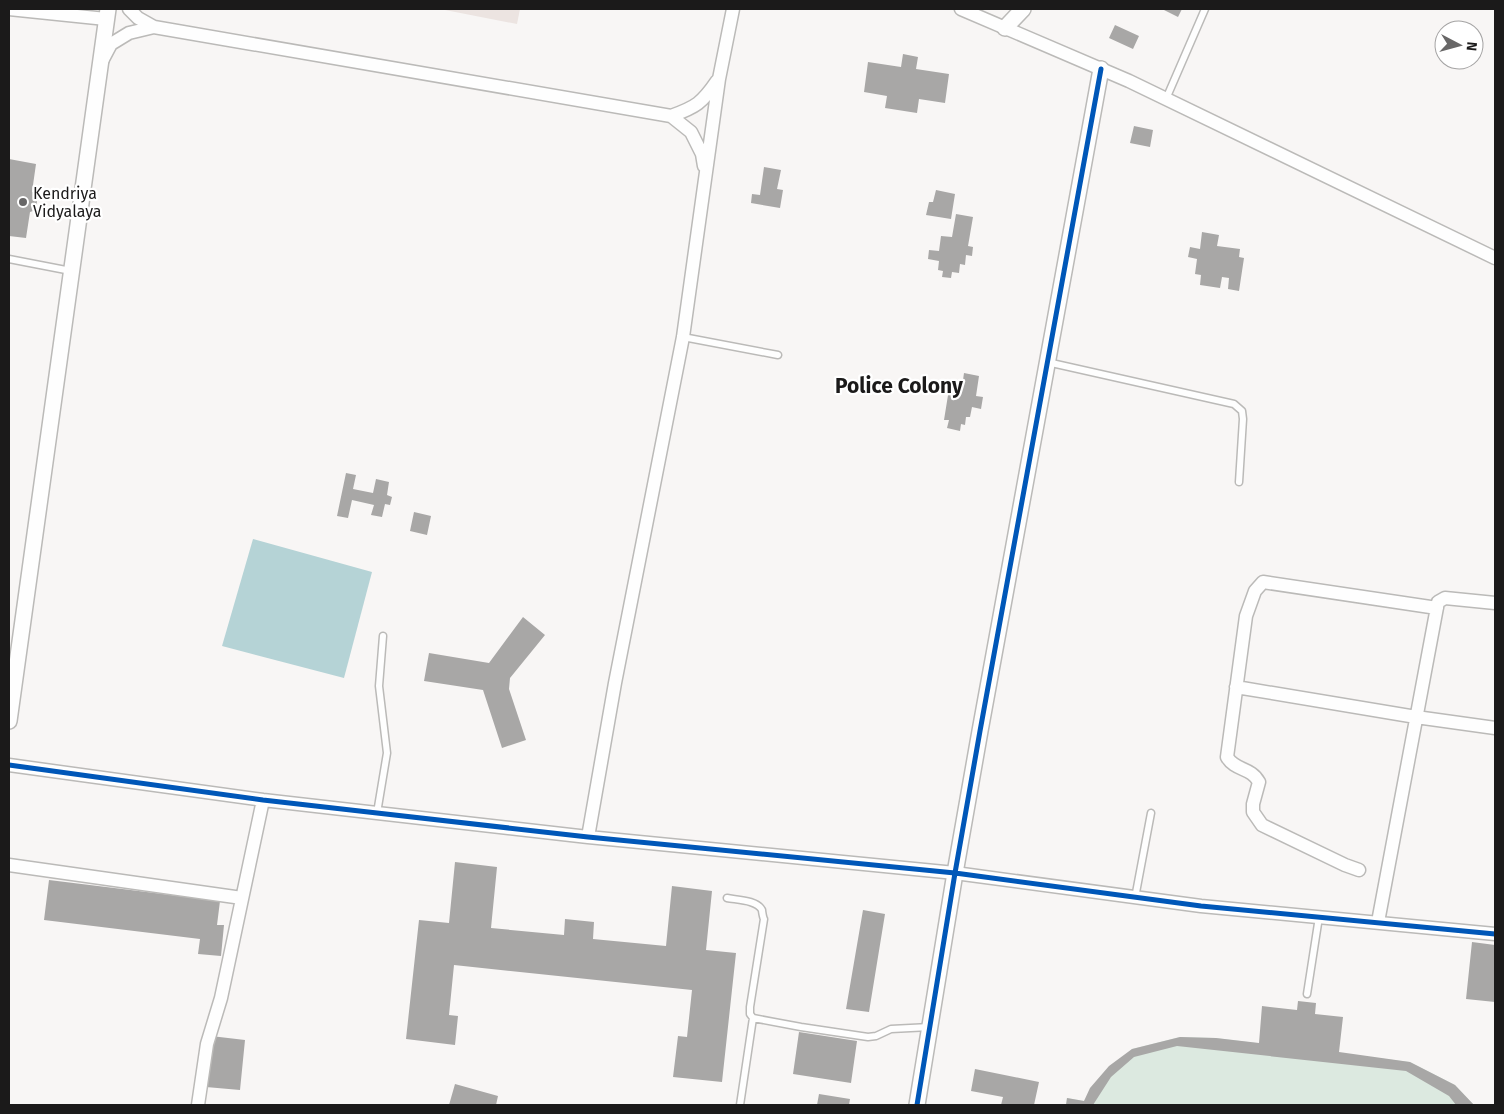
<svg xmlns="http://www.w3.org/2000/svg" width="1504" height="1114" font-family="'Fira Sans',sans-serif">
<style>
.built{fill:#ece4e1}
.green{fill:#dce9e0}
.water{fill:#b5d3d6}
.building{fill:#a8a7a6}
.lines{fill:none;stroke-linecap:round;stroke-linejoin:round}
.service-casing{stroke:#bbbab8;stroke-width:9}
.minor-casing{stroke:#bbbab8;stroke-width:15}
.tertiary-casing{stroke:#bbbab8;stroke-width:18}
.service{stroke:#fefefe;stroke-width:6}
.minor{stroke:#fefefe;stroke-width:12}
.tertiary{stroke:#fefefe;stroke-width:15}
.cycleway-casing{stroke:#fff;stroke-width:8}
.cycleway{stroke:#0057b8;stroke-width:5}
.poi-dot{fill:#686767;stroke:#fff;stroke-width:2}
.labels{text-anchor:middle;stroke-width:4.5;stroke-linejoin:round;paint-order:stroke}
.poi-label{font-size:16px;fill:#1b1a1a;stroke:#fff;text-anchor:start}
.district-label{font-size:21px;font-weight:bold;fill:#1b1a1a;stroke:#fff}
</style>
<rect width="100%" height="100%" fill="#f8f6f5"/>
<path class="built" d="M 440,9 L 520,9 L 517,24 Z"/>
<path class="green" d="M 1180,1037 L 1216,1038 L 1410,1062 L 1455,1085 L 1474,1105 L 1066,1105 L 1067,1098 L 1084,1101 L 1132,1049 Z"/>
<path class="water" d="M 253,539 L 372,572 L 344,678 L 222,646 Z"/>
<path class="building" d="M 1162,9 L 1182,9 L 1178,17 Z
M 1115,25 L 1139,36 L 1133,49 L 1109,38 Z
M 903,54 L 918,57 L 916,69 L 949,74 L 945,103 L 919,99 L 917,113 L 885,108 L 887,96 L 864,92 L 868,62 L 901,67 Z
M 1134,126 L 1153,130 L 1150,147 L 1130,143 Z
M 9,159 L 36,164 L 32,192 L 38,193 L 36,210 L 30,212 L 26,238 L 9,236 Z
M 764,167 L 781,170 L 777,189 L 783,190 L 780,208 L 751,203 L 752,194 L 760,195 Z
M 936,190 L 955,194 L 951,219 L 926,215 L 929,202 L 933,202 Z
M 956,214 L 973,217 L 968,246 L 973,247 L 972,256 L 966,255 L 965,265 L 960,264 L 959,273 L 952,272 L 951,278 L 942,277 L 943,271 L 938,270 L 939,261 L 928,259 L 929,250 L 939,251 L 941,236 L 952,237 Z
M 1202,232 L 1219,235 L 1217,246 L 1240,249 L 1239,257 L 1244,258 L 1239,291 L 1228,289 L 1229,278 L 1222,277 L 1220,288 L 1200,285 L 1201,275 L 1195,274 L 1197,259 L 1188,257 L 1190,247 L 1200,249 Z
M 964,373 L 979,376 L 976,396 L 983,397 L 981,409 L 972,407 L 970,417 L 966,417 L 965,425 L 961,424 L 960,431 L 947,428 L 949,420 L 944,420 L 949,389 L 956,391 L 957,386 L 962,387 Z
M 346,473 L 356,475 L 353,489 L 373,493 L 376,479 L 389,482 L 387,495 L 392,497 L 390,505 L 385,504 L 382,517 L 371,515 L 374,505 L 352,500 L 348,518 L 337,516 Z
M 414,512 L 431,516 L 427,535 L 410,531 Z
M 523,617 L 545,635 L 510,678 L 509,689 L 526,740 L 502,748 L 483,690 L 424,681 L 429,653 L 489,663 Z
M 455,862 L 497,867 L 491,928 L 564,935 L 565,919 L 594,922 L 593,939 L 666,946 L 672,886 L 712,891 L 706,950 L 736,953 L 722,1082 L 673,1077 L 678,1036 L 687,1037 L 692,990 L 454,965 L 449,1015 L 458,1016 L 455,1045 L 406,1039 L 419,920 L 449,923 Z
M 49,880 L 220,901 L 217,925 L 224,925 L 221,956 L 198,954 L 200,939 L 44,920 Z
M 863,910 L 885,914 L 869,1012 L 846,1009 Z
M 1472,942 L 1495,945 L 1495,1002 L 1466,999 Z
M 1298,1001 L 1316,1003 L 1315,1014 L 1343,1017 L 1339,1052 L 1410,1062 L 1455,1085 L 1474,1105 L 1456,1105 L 1449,1096 L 1406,1071 L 1177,1046 L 1134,1057 L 1111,1077 L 1093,1105 L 1066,1105 L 1067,1098 L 1084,1101 L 1090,1088 L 1109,1066 L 1132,1049 L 1180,1037 L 1216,1038 L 1259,1043 L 1262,1006 L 1297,1010 Z
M 799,1032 L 857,1041 L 851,1083 L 793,1074 Z
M 211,1036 L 245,1040 L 240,1090 L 206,1087 Z
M 975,1069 L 1039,1082 L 1034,1105 L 1001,1105 L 1003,1097 L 971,1091 Z
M 455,1084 L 498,1096 L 496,1105 L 449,1105 Z
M 819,1094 L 850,1099 L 849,1105 L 817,1105 Z"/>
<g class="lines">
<g class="service-casing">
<path id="service" d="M 1166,99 L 1205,9
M 9,259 L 71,271
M 683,337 L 778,355
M 1047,362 L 1234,404 L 1242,411 L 1243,419 L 1239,482
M 377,813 L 387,753 L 379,686 L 383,636
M 727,898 C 737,900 757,900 762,910 C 762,911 763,918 764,919 L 750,1007 L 750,1014 L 753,1018 L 801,1027 L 868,1037 L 876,1036 L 891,1029 L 930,1027
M 1135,898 L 1151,813
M 1307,994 L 1319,917
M 740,1105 L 753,1018"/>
</g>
<g class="minor-casing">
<path id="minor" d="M 9,9 L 106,19
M 129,9 L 138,18 L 154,27
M 961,9 L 1129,81 L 1495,258
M 102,61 L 111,44 L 129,33 L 154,27 L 671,116 L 691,132 L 702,154 L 704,166
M 671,116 C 696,107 702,103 717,81
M 1236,687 L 1416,717 L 1495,728
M 9,765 L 263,800 L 377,813 L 588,837 L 955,873 L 1201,906 L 1495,934
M 588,837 L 615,683 L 683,337 L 719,79 L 733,9
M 9,865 L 242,898
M 1359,870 L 1345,865 L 1262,825 L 1253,812 L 1253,804 L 1259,782 C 1251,767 1235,771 1227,757 L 1246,616 L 1255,591 L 1263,582 L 1437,608
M 1378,922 L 1438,602 L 1445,598 L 1495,603
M 198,1105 L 207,1044 L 221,998 L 263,800"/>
</g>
<g class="tertiary-casing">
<path id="tertiary" d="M 1005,28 L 1023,9
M 9,721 L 108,9
M 917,1105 L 955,873 L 980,731 L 1101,69"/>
</g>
<use href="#service" class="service"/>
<use href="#minor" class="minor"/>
<use href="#tertiary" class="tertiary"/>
<g class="cycleway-casing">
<path id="cycleway" d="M 9,765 L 263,800 L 377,813 L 588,837 L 955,873 L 1201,906 L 1495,934
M 917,1105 L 955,873 L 980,731 L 1101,69"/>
</g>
<use href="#cycleway" class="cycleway"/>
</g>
<circle class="poi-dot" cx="23" cy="202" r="5"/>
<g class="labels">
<g class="poi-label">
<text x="33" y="199">Kendriya<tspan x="33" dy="18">Vidyalaya</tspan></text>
</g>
<g class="district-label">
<text x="899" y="393">Police Colony</text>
</g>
</g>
<rect width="1504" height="1114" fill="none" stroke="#1b1a1a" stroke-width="20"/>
<g transform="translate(1459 45) rotate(96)"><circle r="24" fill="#ffffff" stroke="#a4a3a3"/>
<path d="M0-4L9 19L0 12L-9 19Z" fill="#686767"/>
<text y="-8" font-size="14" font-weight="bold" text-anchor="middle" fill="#1b1a1a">N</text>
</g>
</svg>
